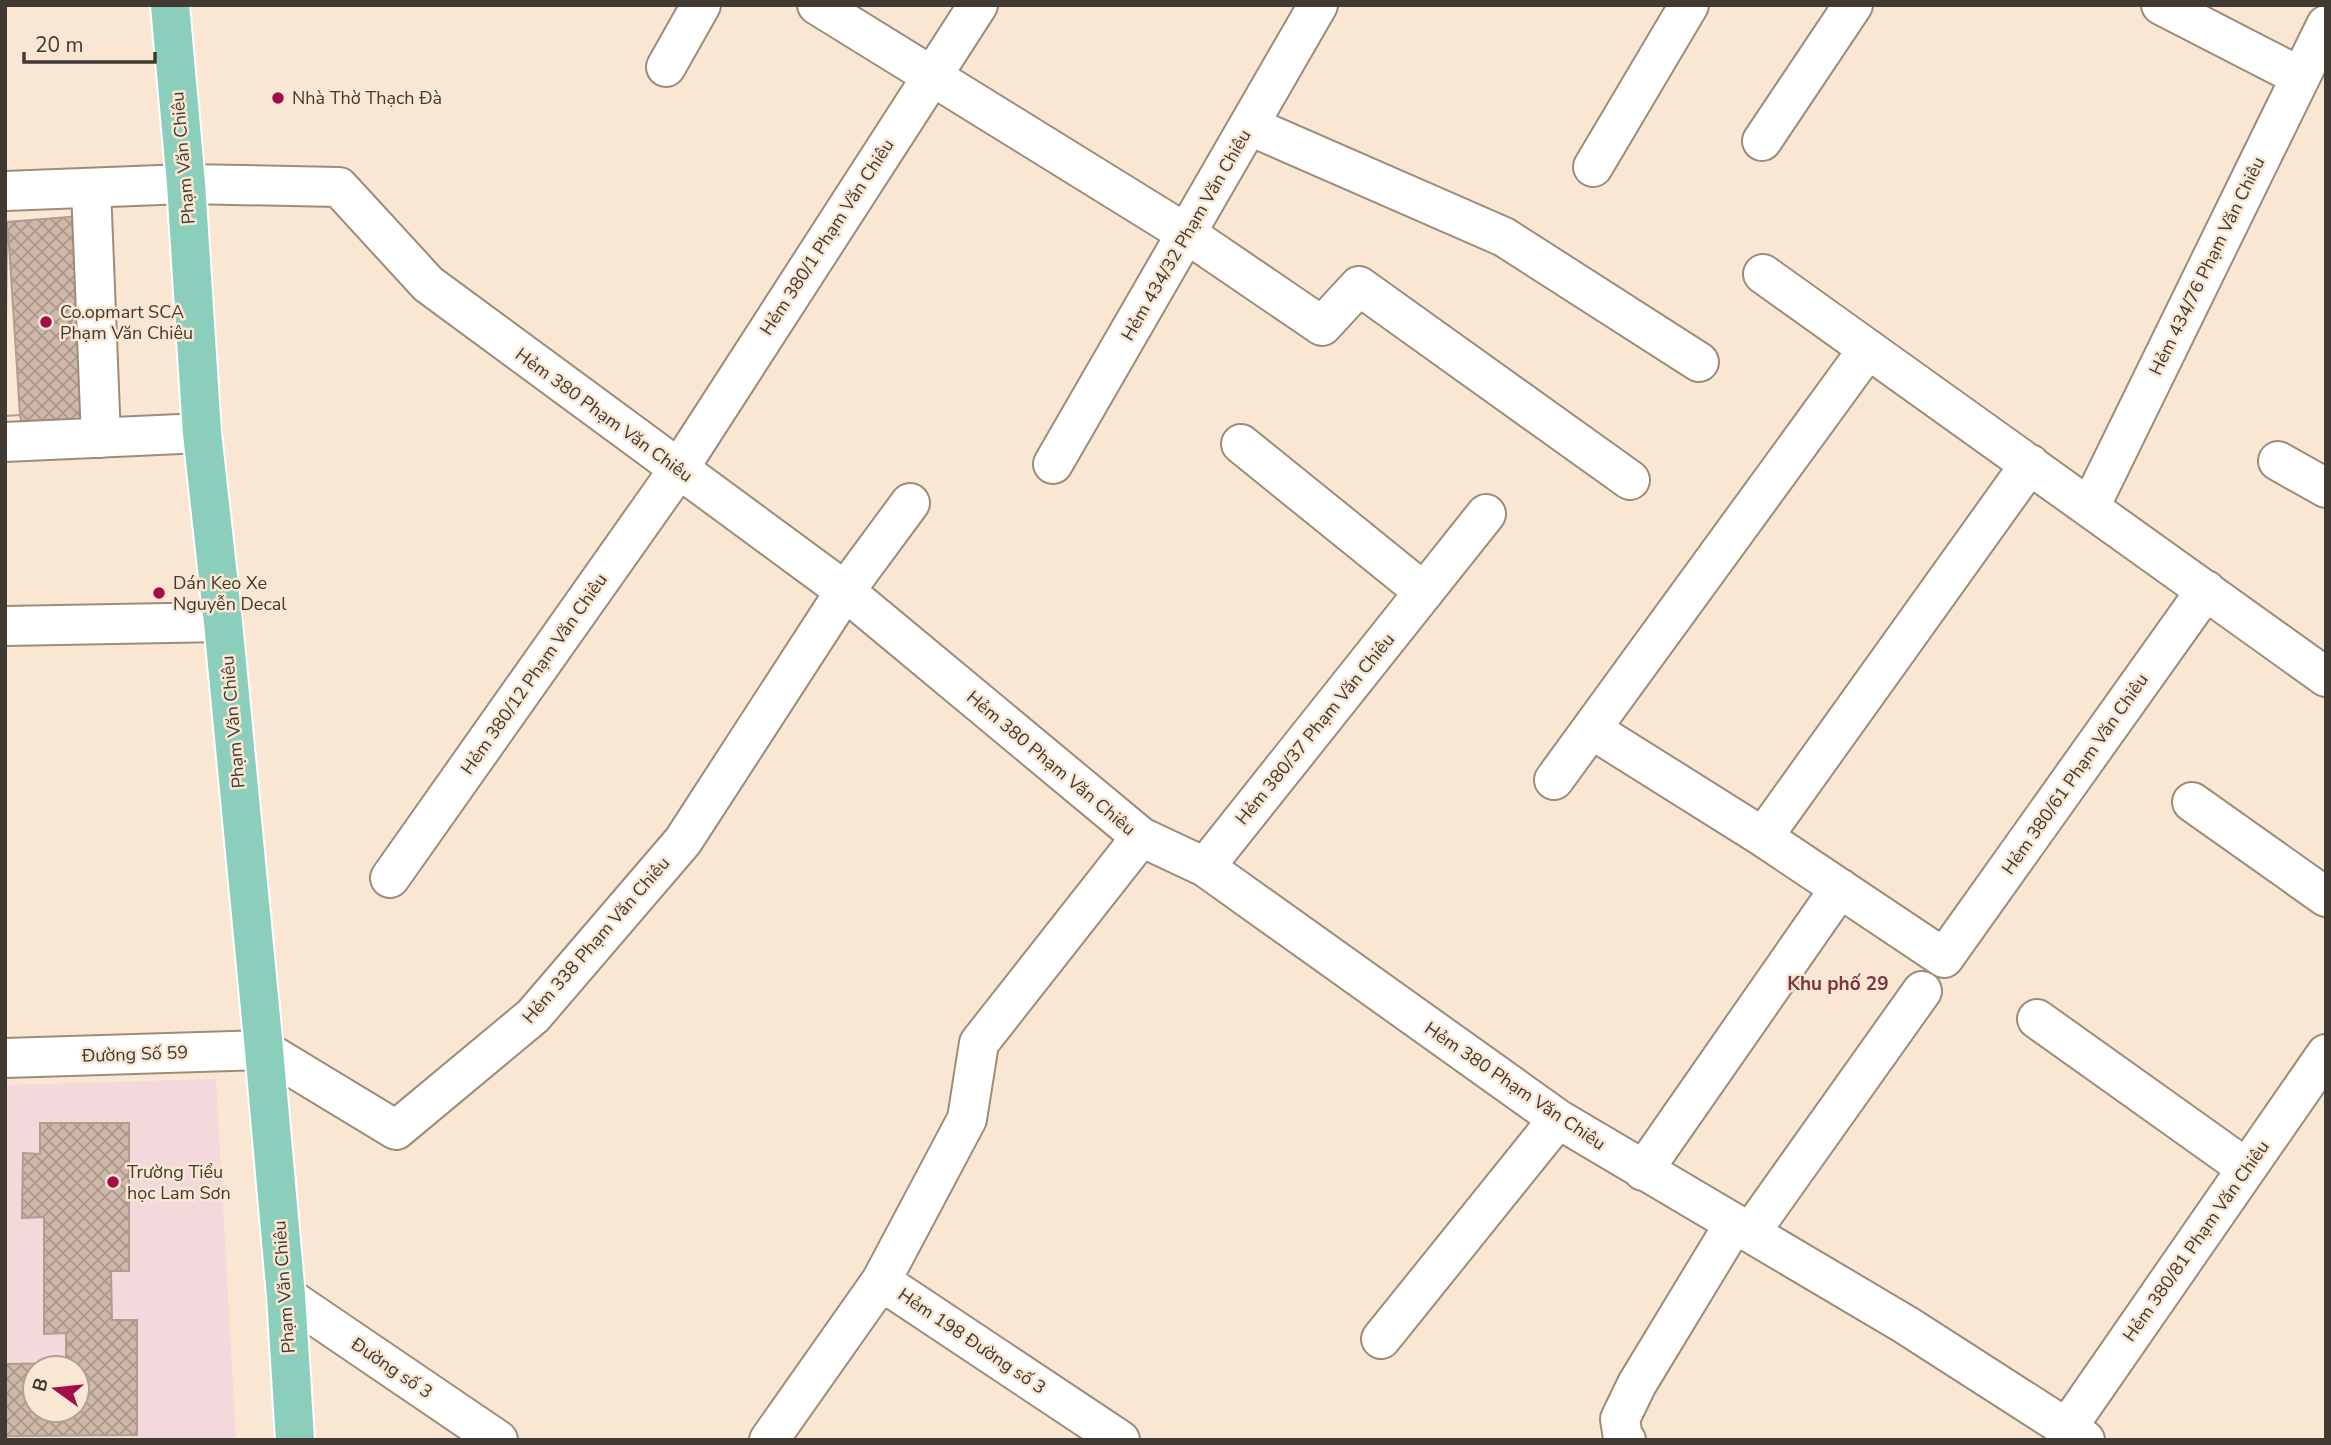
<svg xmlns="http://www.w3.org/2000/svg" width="2331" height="1445" font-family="'Nunito Sans',sans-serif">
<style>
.education{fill:#f3d8dc;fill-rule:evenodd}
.building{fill:url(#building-cross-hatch);stroke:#b29c8e;stroke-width:2;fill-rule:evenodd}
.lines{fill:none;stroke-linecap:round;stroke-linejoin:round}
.minor-casing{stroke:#9e8c7a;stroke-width:42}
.major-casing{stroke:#fff;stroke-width:42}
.minor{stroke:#fff;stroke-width:38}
.major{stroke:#8ccebc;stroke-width:38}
.poi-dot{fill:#a30b49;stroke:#f9e7d3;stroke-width:2.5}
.labels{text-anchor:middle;stroke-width:5;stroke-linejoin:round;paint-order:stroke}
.poi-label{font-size:18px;fill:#413a32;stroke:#f9e7d3;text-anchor:start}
.street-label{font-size:18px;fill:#413a32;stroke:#f9e7d3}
.neighbourhood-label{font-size:19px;font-weight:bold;fill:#7a3446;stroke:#f9e7d3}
</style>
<defs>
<pattern id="building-cross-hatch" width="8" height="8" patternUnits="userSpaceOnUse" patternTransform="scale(1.75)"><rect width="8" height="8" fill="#cfb8aa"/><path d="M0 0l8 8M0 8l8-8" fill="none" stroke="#aa978b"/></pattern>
</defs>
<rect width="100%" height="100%" fill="#f9e7d3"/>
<path class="education" d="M 216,1079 L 236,1440 L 5,1440 L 5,1085 ZM 35,1368 L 77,1368 L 77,1410 L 35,1410 Z"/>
<path class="building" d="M 80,216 L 94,421 L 22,425 L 20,415 L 5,416 L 7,222 Z
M 5,229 L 8,229 L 20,415 L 5,416 Z
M 40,1123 L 129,1123 L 129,1271 L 111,1271 L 112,1320 L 137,1320 L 137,1435 L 5,1436 L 5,1364 L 66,1363 L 66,1333 L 44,1334 L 44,1217 L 22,1218 L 23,1153 L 40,1154 ZM 35,1368 L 77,1368 L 77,1410 L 35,1410 Z"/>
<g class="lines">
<g class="minor-casing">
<path id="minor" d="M 817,5 L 1187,234 L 1322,326 L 1359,286 L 1630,480
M 2161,5 L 2299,76
M 666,67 L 701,5
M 1250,126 L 1504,237 L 1699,362
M 1762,141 L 1853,5
M 1593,167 L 1689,5
M 91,188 L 101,438
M 5,191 L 186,184 L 339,187 L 428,284 L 845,591 L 1141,837 L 1205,867 L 1558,1119 L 1906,1325 L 2085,1440
M 1763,274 L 2326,677
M 5,442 L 202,433
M 1241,444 L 1424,592
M 2278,461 L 2326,488
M 1053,464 L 1318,5
M 2090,507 L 2326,25
M 5,626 L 223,622
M 1591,729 L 1763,837 L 1944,958 L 2206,590
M 1554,780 L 1868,349
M 2192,802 L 2326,897
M 1763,837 L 2030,464
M 1205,867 L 1486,514
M 390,878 L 678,470 L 978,5
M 2037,1019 L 2246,1168
M 5,1058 L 264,1050 L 396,1130 L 533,1016 L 683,841 L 845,591 L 910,503
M 1643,1171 L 1840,888
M 1750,1233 L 1922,991
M 881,1281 L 967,1119 L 979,1043 L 1141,837
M 286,1296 L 498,1440
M 1381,1339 L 1558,1119
M 2067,1428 L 2326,1054
M 769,1440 L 881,1281 L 1120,1440
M 1626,1440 L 1623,1438 L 1620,1419 L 1637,1384 L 1734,1224"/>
</g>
<g class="major-casing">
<path id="major" d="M 170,5 L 186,184 L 202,433 L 223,622 L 264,1050 L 286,1296 L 295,1440"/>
</g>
<use href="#minor" class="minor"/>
<use href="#major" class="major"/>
</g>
<g class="poi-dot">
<circle cx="278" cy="98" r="7"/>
<circle cx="46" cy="322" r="7"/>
<circle cx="159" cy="593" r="7"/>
<circle cx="113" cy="1182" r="7"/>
</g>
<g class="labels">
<g class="poi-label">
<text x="292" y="104">Nhà Thờ Thạch Đà</text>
<text x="60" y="318">Co.opmart SCA<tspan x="60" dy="21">Phạm Văn Chiêu</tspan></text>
<text x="173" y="589">Dán Keo Xe<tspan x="173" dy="21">Nguyễn Decal</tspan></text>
<text x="127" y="1178">Trường Tiểu<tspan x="127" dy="21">học Lam Sơn</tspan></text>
</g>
<g class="street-label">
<text transform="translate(183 158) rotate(-95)" y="6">Phạm Văn Chiêu</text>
<text transform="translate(1186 235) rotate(-60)" y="6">Hẻm 434/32 Phạm Văn Chiêu</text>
<text transform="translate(827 237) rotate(-57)" y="6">Hẻm 380/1 Phạm Văn Chiêu</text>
<text transform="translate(2207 266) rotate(-64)" y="6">Hẻm 434/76 Phạm Văn Chiêu</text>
<text transform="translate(604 415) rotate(36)" y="6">Hẻm 380 Phạm Văn Chiêu</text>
<text transform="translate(534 674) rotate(-55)" y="6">Hẻm 380/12 Phạm Văn Chiêu</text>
<text transform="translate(233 722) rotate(-95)" y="6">Phạm Văn Chiêu</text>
<text transform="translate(1315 729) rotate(-51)" y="6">Hẻm 380/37 Phạm Văn Chiêu</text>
<text transform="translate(1051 763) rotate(40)" y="6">Hẻm 380 Phạm Văn Chiêu</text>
<text transform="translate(2075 774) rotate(-55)" y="6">Hẻm 380/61 Phạm Văn Chiêu</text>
<text transform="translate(596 940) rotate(-49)" y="6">Hẻm 338 Phạm Văn Chiêu</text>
<text transform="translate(135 1054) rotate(-2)" y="6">Đường Số 59</text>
<text transform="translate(1515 1086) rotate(34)" y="6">Hẻm 380 Phạm Văn Chiêu</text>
<text transform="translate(2196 1241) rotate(-55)" y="6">Hẻm 380/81 Phạm Văn Chiêu</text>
<text transform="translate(284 1287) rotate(-94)" y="6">Phạm Văn Chiêu</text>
<text transform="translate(972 1341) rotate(34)" y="6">Hẻm 198 Đường số 3</text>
<text transform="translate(392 1368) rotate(34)" y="6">Đường số 3</text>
</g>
<g class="neighbourhood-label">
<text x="1838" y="990">Khu phố 29</text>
</g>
</g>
<rect width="2331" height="1445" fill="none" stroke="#413a32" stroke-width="14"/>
<g transform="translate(56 1389) rotate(285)"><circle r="33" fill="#f9e7d3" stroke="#afa293" stroke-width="2"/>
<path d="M0-5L12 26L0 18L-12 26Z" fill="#a30b49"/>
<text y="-10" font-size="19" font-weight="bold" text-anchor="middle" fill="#413a32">B</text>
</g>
<path d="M24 52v10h131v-10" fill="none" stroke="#413a32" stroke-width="3.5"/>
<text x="35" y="52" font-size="21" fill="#413a32" stroke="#f9e7d3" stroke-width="5" paint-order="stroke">20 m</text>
</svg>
